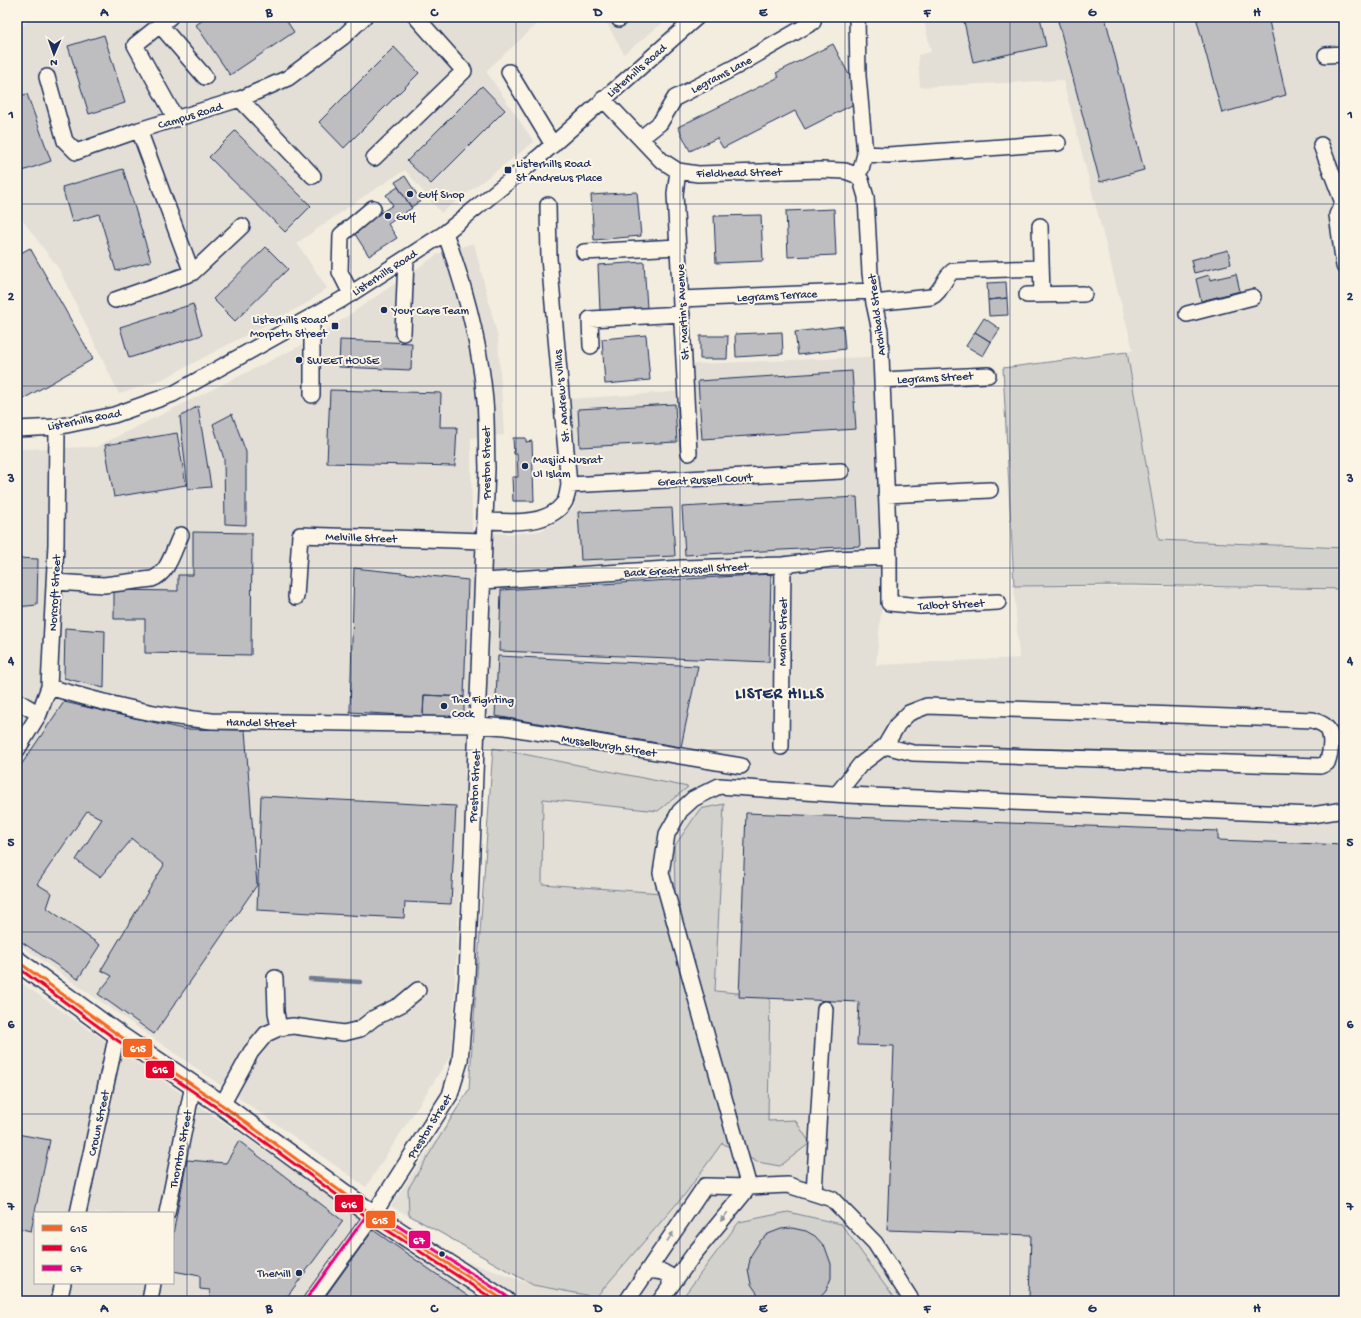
<svg xmlns="http://www.w3.org/2000/svg" width="1361" height="1318" font-family="'Gochi Hand',sans-serif">
<style>
.built{fill:#e3dfd6;fill-rule:evenodd}
.green{fill:#d3d1cc;stroke:#778095}
.lines{fill:none;stroke-linecap:round;stroke-linejoin:round}
.stream{stroke:#707a91;stroke-width:4.5}
.building{fill:#bebec0;stroke:#1b2f5e}
.minor-casing{stroke:#1b2f5e;stroke-width:18}
.major-casing{stroke:#1b2f5e;stroke-width:22}
.minor{stroke:#fcf5e5;stroke-width:15}
.major{stroke:#fcf5e5;stroke-width:19}
.bus-1-casing{stroke:#fcf5e5;stroke-width:6}
.bus-2-casing{stroke:#fcf5e5;stroke-width:6}
.bus-3-casing{stroke:#fcf5e5;stroke-width:6}
.bus-1{stroke:#f26522;stroke-width:3}
.bus-2{stroke:#e4002b;stroke-width:3}
.bus-3{stroke:#e5007d;stroke-width:3}
.oneway{fill:#8c92a2}
.grid{fill:none;stroke:#1b2f5e;stroke-width:1;stroke-opacity:0.55}
.poi-dot{fill:#1b2f5e;stroke:#fcf5e5;stroke-width:1.5}
.labels{text-anchor:middle;stroke-width:4;stroke-linejoin:round;paint-order:stroke}
.street-label{font-size:12px;fill:#1b2f5e;stroke:#fcf5e5}
.poi-label{font-size:12px;fill:#1b2f5e;stroke:#fcf5e5;text-anchor:start}
.district-label{font-size:16px;font-weight:bold;letter-spacing:1px;fill:#1b2f5e;stroke:#fcf5e5}
.line-badge{stroke:#fcf5e5;stroke-width:1.5}
.badge-label{font-size:11px;text-anchor:middle;font-weight:bold;fill:#fff}
.neatline{fill:none;stroke:#1b2f5e;stroke-width:1.5}
.grid-label{font-size:13px;text-anchor:middle;font-weight:bold;fill:#1b2f5e}
</style>
<rect width="100%" height="100%" fill="#f3ede0"/>
<filter id="ink" filterUnits="userSpaceOnUse"><feTurbulence type="fractalNoise" baseFrequency=".025" numOctaves="2"/><feDisplacementMap in="SourceGraphic" scale="8" xChannelSelector="R" yChannelSelector="G"/><feConvolveMatrix kernelMatrix="1 2 1 2 8 2 1 2 1" color-interpolation-filters="sRGB"/></filter>
<g filter="url(#ink)">
<path class="built" d="M 34,17 L 545,17 L 486,71 L 534,142 L 441,213 L 405,170 L 363,197 L 297,243 L 327,288 L 309,302 L 163,379 L 119,394 L 59,269 L 17,213 L 17,29 Z
M 603,17 L 670,17 L 624,54 Z
M 923,17 L 1344,17 L 1344,548 L 1159,541 L 1127,352 L 1133,350 L 1063,80 L 920,87 L 918,55 L 931,52 Z
M 474,243 L 498,338 L 504,435 L 471,438 L 472,532 L 513,534 L 540,531 L 558,521 L 573,509 L 576,497 L 570,399 L 688,391 L 694,364 L 888,356 L 900,584 L 881,612 L 876,665 L 1019,658 L 1014,586 L 1344,589 L 1344,1301 L 17,1301 L 17,980 L 381,1231 L 530,1284 L 391,1206 L 469,1089 L 493,748 L 468,746 L 451,1055 L 366,1187 L 17,943 L 17,449 L 96,447 L 314,339 L 438,254 ZM 35,1213 L 173,1213 L 173,1283 L 35,1283 Z"/>
<path class="green" d="M 1127,352 L 1159,540 L 1344,548 L 1344,589 L 1131,585 L 1014,586 L 1003,368 Z
M 493,748 L 688,787 L 658,811 L 543,799 L 542,884 L 675,894 L 674,847 L 700,809 L 724,804 L 715,991 L 770,996 L 768,1121 L 795,1120 L 810,1143 L 780,1166 L 757,1162 L 722,1143 L 686,1193 L 596,1297 L 533,1285 L 409,1215 L 408,1189 L 469,1089 Z
M 788,1212 L 841,1224 L 897,1301 L 680,1301 L 739,1222 Z"/>
<g class="lines">
<path class="stream" d="M 310,979 L 360,982"/>
</g>
<path class="building" d="M 207,17 L 284,17 L 294,32 L 230,75 L 196,25 Z
M 963,17 L 1040,17 L 1046,46 L 973,62 Z
M 1057,17 L 1105,17 L 1144,170 L 1100,182 Z
M 1196,17 L 1268,17 L 1286,95 L 1222,113 Z
M 104,35 L 125,103 L 89,114 L 68,46 Z
M 833,44 L 862,100 L 805,129 L 795,111 L 723,148 L 717,138 L 690,151 L 678,127 L 779,77 L 776,73 Z
M 394,47 L 419,73 L 344,148 L 319,122 Z
M 482,86 L 505,110 L 431,184 L 407,161 Z
M 27,94 L 51,161 L 17,173 L 17,97 Z
M 235,131 L 311,206 L 285,232 L 209,157 Z
M 123,169 L 151,261 L 116,271 L 99,214 L 72,222 L 62,187 Z
M 405,176 L 421,201 L 411,207 L 395,182 Z
M 398,187 L 412,208 L 388,224 L 397,238 L 369,256 L 353,231 L 393,205 L 386,195 Z
M 637,192 L 641,236 L 594,240 L 591,195 Z
M 834,209 L 836,255 L 788,257 L 786,211 Z
M 761,215 L 763,261 L 716,263 L 714,216 Z
M 266,247 L 288,269 L 235,321 L 213,299 Z
M 30,248 L 93,359 L 23,399 L 17,388 L 17,255 Z
M 1228,250 L 1231,264 L 1194,273 L 1191,260 Z
M 644,262 L 647,308 L 600,311 L 598,265 Z
M 1236,274 L 1240,291 L 1201,301 L 1196,279 L 1209,275 L 1210,280 Z
M 1006,282 L 1007,298 L 988,300 L 987,283 Z
M 1007,298 L 1008,315 L 989,316 L 988,300 Z
M 193,304 L 202,335 L 129,358 L 120,327 Z
M 984,318 L 1000,329 L 991,342 L 975,332 Z
M 843,326 L 845,349 L 798,355 L 795,332 Z
M 782,332 L 783,354 L 736,357 L 735,334 Z
M 975,332 L 991,342 L 983,356 L 966,346 Z
M 646,335 L 650,380 L 605,384 L 602,339 Z
M 700,336 L 728,336 L 727,359 L 700,359 Z
M 340,340 L 412,343 L 411,370 L 339,367 Z
M 852,371 L 856,429 L 702,439 L 698,381 Z
M 330,390 L 441,393 L 440,427 L 457,427 L 455,466 L 327,463 Z
M 675,404 L 677,442 L 580,447 L 578,409 Z
M 198,406 L 211,487 L 188,489 L 180,417 Z
M 232,414 L 246,452 L 246,525 L 225,524 L 224,459 L 213,424 Z
M 177,433 L 186,485 L 114,497 L 105,445 Z
M 513,438 L 526,438 L 526,442 L 532,441 L 534,501 L 513,501 L 512,477 L 518,477 L 517,454 L 514,454 Z
M 857,497 L 860,546 L 685,555 L 682,507 Z
M 672,508 L 675,556 L 581,560 L 578,512 Z
M 193,532 L 252,533 L 251,655 L 145,653 L 145,619 L 114,619 L 114,590 L 178,591 L 178,575 L 193,575 Z
M 17,558 L 38,559 L 37,605 L 17,607 Z
M 354,568 L 468,580 L 464,697 L 424,695 L 423,716 L 350,712 Z
M 771,574 L 769,662 L 499,651 L 501,590 Z
M 65,628 L 105,631 L 104,688 L 64,678 Z
M 498,656 L 698,666 L 681,747 L 495,716 Z
M 424,695 L 464,697 L 464,717 L 423,716 Z
M 64,702 L 183,729 L 245,730 L 257,885 L 154,1034 L 98,994 L 112,976 L 101,970 L 164,865 L 132,839 L 100,877 L 76,860 L 102,819 L 87,811 L 37,884 L 52,893 L 47,908 L 100,945 L 78,979 L 17,939 L 17,771 Z
M 261,796 L 456,806 L 451,904 L 405,902 L 404,918 L 257,910 Z
M 746,813 L 1218,831 L 1218,840 L 1344,845 L 1344,1301 L 1089,1301 L 1029,1299 L 1031,1235 L 887,1230 L 894,1046 L 857,1045 L 859,1002 L 739,997 Z
M 17,1134 L 50,1140 L 31,1231 L 17,1228 Z
M 239,1141 L 343,1221 L 284,1301 L 209,1301 L 210,1290 L 200,1289 L 200,1276 L 173,1271 L 173,1234 L 187,1160 L 226,1163 Z
M 792,1228 L 806,1231 L 815,1236 L 825,1247 L 831,1264 L 831,1278 L 826,1291 L 817,1301 L 764,1301 L 759,1296 L 751,1284 L 748,1269 L 751,1255 L 760,1241 L 768,1234 L 781,1229 Z
M 373,1230 L 475,1301 L 347,1301 L 325,1297 Z"/>
<g class="lines">
<g class="minor-casing">
<path id="minor" d="M 170,17 L 135,45 L 176,119
M 618,17 L 619,19
M 160,25 L 205,77
M 1326,55 L 1344,54
M 509,72 L 553,145
M 47,77 L 65,141 L 76,152 L 139,130 L 240,99 L 288,78 L 343,37 L 364,17
M 240,99 L 313,176
M 603,99 L 661,160 L 678,171 L 698,174 L 821,170 L 845,171 L 856,175 L 861,180 L 866,197 L 870,273 L 874,303 L 880,331 L 889,557 L 889,603 L 920,606 L 998,602
M 139,130 L 192,273 L 242,226
M 641,138 L 660,123 L 675,98 L 737,66 L 813,22
M 1321,145 L 1342,200
M 865,154 L 888,155 L 1058,143
M 374,158 L 464,71 L 416,17
M 678,171 L 675,194 L 689,453
M 856,175 L 861,169 L 865,154 L 858,76 L 857,17
M 1344,200 L 1337,215 L 1344,266
M 1040,226 L 1042,295
M 584,252 L 678,247
M 351,294 L 340,272 L 341,235 L 373,208
M 1027,295 L 1084,294
M 681,299 L 872,291
M 115,300 L 192,273
M 874,303 L 931,297 C 942,292 943,278 953,271 L 1041,268
M 1187,314 L 1253,297
M 312,316 L 312,395
M 403,333 L 406,258
M 591,346 L 590,319 L 682,314
M 882,380 L 988,375
M 17,429 L 57,427 L 114,415 L 173,394 L 341,300 L 445,233 L 540,156 L 697,17
M 569,485 L 841,471
M 886,495 L 990,490
M 486,521 C 511,522 547,526 564,503 C 567,499 568,490 569,485 L 549,258 L 548,205
M 483,581 L 682,568 L 783,565 L 832,559 L 889,557
M 54,582 L 104,585 L 152,579 C 169,573 173,550 181,535
M 296,597 L 300,535 L 484,541
M 49,687 C 104,703 154,716 212,721 L 477,725 L 506,727 L 741,766
M 19,702 L 39,714
M 781,747 L 783,565
M 17,750 L 39,714 L 49,687 L 56,544 L 57,427
M 837,794 L 860,765 L 885,746 L 898,724 L 909,713 L 927,706 L 1313,720 C 1317,722 1322,723 1325,726 C 1334,734 1331,752 1327,763 L 1320,766 L 913,753 L 885,746
M 275,978 L 276,1012 L 279,1028
M 222,1105 L 251,1052 L 266,1034 L 279,1028 L 293,1026 L 344,1033 L 360,1029 L 374,1018 L 400,1005 L 418,990
M 749,1187 L 661,873 L 667,834 L 680,811 L 693,799 L 719,786 L 848,795 L 1312,815 L 1344,810
M 814,1193 L 825,1009
M 78,1213 L 117,1034
M 167,1213 L 193,1085
M 649,1270 L 663,1272 L 670,1276 L 670,1287
M 59,1301 L 63,1283
M 150,1301 L 153,1283
M 311,1301 L 373,1215 L 450,1095 L 460,1061 L 467,978 L 487,468 C 486,446 487,423 485,401 C 480,343 465,287 445,233
M 627,1301 L 705,1186 L 749,1187 L 788,1185 L 832,1199 L 875,1243 L 912,1301
M 660,1301 L 694,1254 L 749,1187"/>
</g>
<g class="major-casing">
<path id="major" d="M 17,961 L 117,1034 L 222,1105 L 373,1215 L 505,1301"/>
</g>
<use href="#minor" class="minor"/>
<use href="#major" class="major"/>
<g class="bus-1-casing">
<path id="bus-1" d="M 17,961 L 117,1034 L 222,1105 L 373,1215 L 505,1301"/>
</g>
<g class="bus-2-casing">
<path id="bus-2" d="M 17,967 L 114,1038 L 219,1109 L 370,1219 L 496,1301"/>
</g>
<g class="bus-3-casing">
<path id="bus-3" d="M 307,1298 L 369,1212 L 373,1210 L 508,1297"/>
</g>
<use href="#bus-1" class="bus-1"/>
<use href="#bus-2" class="bus-2"/>
<use href="#bus-3" class="bus-3"/>
</g>
<defs><path id="oneway-solid" d="M-6-.8H1V-3.2L6.5 0L1 3.2V.8H-6Z"/></defs>
<g class="oneway">
<use href="#oneway-solid" transform="translate(724 1217) rotate(129)"/>
<use href="#oneway-solid" transform="translate(670 1237) rotate(-56)"/>
</g>
</g>
<path class="grid" d="M 187,17 L 187,1301M 351,17 L 351,1301M 516,17 L 516,1301M 680,17 L 680,1301M 845,17 L 845,1301M 1010,17 L 1010,1301M 1174,17 L 1174,1301M 17,204 L 1344,204M 17,386 L 1344,386M 17,568 L 1344,568M 17,750 L 1344,750M 17,932 L 1344,932M 17,1114 L 1344,1114"/>
<g class="poi-dot">
<rect x="504" y="166" width="8" height="8" rx="2"/>
<circle cx="410" cy="194" r="4"/>
<circle cx="388" cy="216" r="4"/>
<circle cx="384" cy="310" r="4"/>
<rect x="331" y="322" width="8" height="8" rx="2"/>
<circle cx="299" cy="360" r="4"/>
<circle cx="525" cy="466" r="4"/>
<circle cx="444" cy="706" r="4"/>
<circle cx="442" cy="1254" r="3.5"/>
<circle cx="299" cy="1273" r="4"/>
</g>
<g class="labels">
<g class="street-label">
<text transform="translate(636 70) rotate(-41)" y="4">Listerhills Road</text>
<text transform="translate(721 74) rotate(-28)" y="4">Legrams Lane</text>
<text transform="translate(190 115) rotate(-17)" y="4">Campus Road</text>
<text transform="translate(739 172) rotate(-1)" y="4">Fieldhead Street</text>
<text transform="translate(384 272) rotate(-33)" y="4">Listerhills Road</text>
<text transform="translate(777 295) rotate(-3)" y="4">Legrams Terrace</text>
<text transform="translate(682 312) rotate(-93)" y="4">St. Martin's Avenue</text>
<text transform="translate(876 315) rotate(-97)" y="4">Archibald Street</text>
<text transform="translate(935 377) rotate(-3)" y="4">Legrams Street</text>
<text transform="translate(561 396) rotate(-95)" y="4">St. Andrew's Villas</text>
<text transform="translate(84 419) rotate(-11)" y="4">Listerhills Road</text>
<text transform="translate(486 463) rotate(-90)" y="4">Preston Street</text>
<text transform="translate(705 479) rotate(-3)" y="4">Great Russell Court</text>
<text transform="translate(361 537) rotate(2)" y="4">Melville Street</text>
<text transform="translate(686 569) rotate(-3)" y="4">Back Great Russell Street</text>
<text transform="translate(54 593) rotate(-87)" y="4">Norcroft Street</text>
<text transform="translate(951 604) rotate(-3)" y="4">Talbot Street</text>
<text transform="translate(782 632) rotate(-89)" y="4">Marion Street</text>
<text transform="translate(261 722) rotate(1)" y="4">Handel Street</text>
<text transform="translate(609 745) rotate(9)" y="4">Musselburgh Street</text>
<text transform="translate(474 786) rotate(-87)" y="4">Preston Street</text>
<text transform="translate(98 1123) rotate(-78)" y="4">Crown Street</text>
<text transform="translate(429 1126) rotate(-58)" y="4">Preston Street</text>
<text transform="translate(180 1149) rotate(-79)" y="4">Thornton Street</text>
</g>
<g class="poi-label">
<text x="516" y="167">Listerhills Road<tspan x="516" dy="14">St Andrews Place</tspan></text>
<text x="418" y="198">Gulf Shop</text>
<text x="396" y="220">Gulf</text>
<text x="392" y="314">Your Care Team</text>
<text x="327" y="323" text-anchor="end">Listerhills Road<tspan x="327" dy="14">Morpeth Street</tspan></text>
<text x="307" y="364">SWEET HOUSE</text>
<text x="533" y="463">Masjid Nusrat<tspan x="533" dy="14">Ul Islam</tspan></text>
<text x="452" y="703">The Fighting<tspan x="452" dy="14">Cock</tspan></text>
<text x="291" y="1277" text-anchor="end">TheMill</text>
</g>
<g class="district-label">
<text x="780" y="698">LISTER HILLS</text>
</g>
</g>
<g class="line-badge">
<rect x="122" y="1038" width="31" height="20" rx="4" fill="#f26522"/>
<rect x="145" y="1060" width="30" height="19" rx="4" fill="#e4002b"/>
<rect x="334" y="1194" width="30" height="19" rx="4" fill="#e4002b"/>
<rect x="365" y="1210" width="31" height="19" rx="4" fill="#f26522"/>
<rect x="408" y="1230" width="23" height="19" rx="4" fill="#e5007d"/>
</g>
<g class="badge-label">
<text x="138" y="1052">615</text>
<text x="160" y="1073">616</text>
<text x="349" y="1208">616</text>
<text x="380" y="1224">615</text>
<text x="419" y="1244">67</text>
</g>
<rect width="1361" height="1318" fill="none" stroke="#fcf5e5" stroke-width="44"/>
<rect x="34" y="1212" width="140" height="72" fill="#fcf5e5" stroke="#a2a6af"/>
<rect x="42" y="1225" width="20" height="6" fill="#f26522" stroke="#a2a6af"/>
<text x="70" y="1232" font-size="12" fill="#1b2f5e">615</text>
<rect x="42" y="1245" width="20" height="6" fill="#e4002b" stroke="#a2a6af"/>
<text x="70" y="1252" font-size="12" fill="#1b2f5e">616</text>
<rect x="42" y="1265" width="20" height="6" fill="#e5007d" stroke="#a2a6af"/>
<text x="70" y="1272" font-size="12" fill="#1b2f5e">67</text>
<g transform="translate(54 54) rotate(182)" stroke="#fcf5e5" stroke-width="3" paint-order="stroke">
<path d="M0-3L7 15L0 10L-7 15Z" fill="#1b2f5e"/>
<text y="-6" font-size="11" font-weight="bold" text-anchor="middle" fill="#1b2f5e">N</text>
</g>
<rect x="22" y="22" width="1317" height="1274" class="neatline"/>
<g class="grid-label">
<text x="104" y="16">A</text>
<text x="269" y="16">B</text>
<text x="434" y="16">C</text>
<text x="598" y="16">D</text>
<text x="763" y="16">E</text>
<text x="927" y="16">F</text>
<text x="1092" y="16">G</text>
<text x="1257" y="16">H</text>
<text x="11" y="118">1</text>
<text x="1350" y="118">1</text>
<text x="11" y="300">2</text>
<text x="1350" y="300">2</text>
<text x="11" y="482">3</text>
<text x="1350" y="482">3</text>
<text x="11" y="664">4</text>
<text x="1350" y="664">4</text>
<text x="11" y="846">5</text>
<text x="1350" y="846">5</text>
<text x="11" y="1028">6</text>
<text x="1350" y="1028">6</text>
<text x="11" y="1210">7</text>
<text x="1350" y="1210">7</text>
<text x="104" y="1312">A</text>
<text x="269" y="1312">B</text>
<text x="434" y="1312">C</text>
<text x="598" y="1312">D</text>
<text x="763" y="1312">E</text>
<text x="927" y="1312">F</text>
<text x="1092" y="1312">G</text>
<text x="1257" y="1312">H</text>
</g>
</svg>
